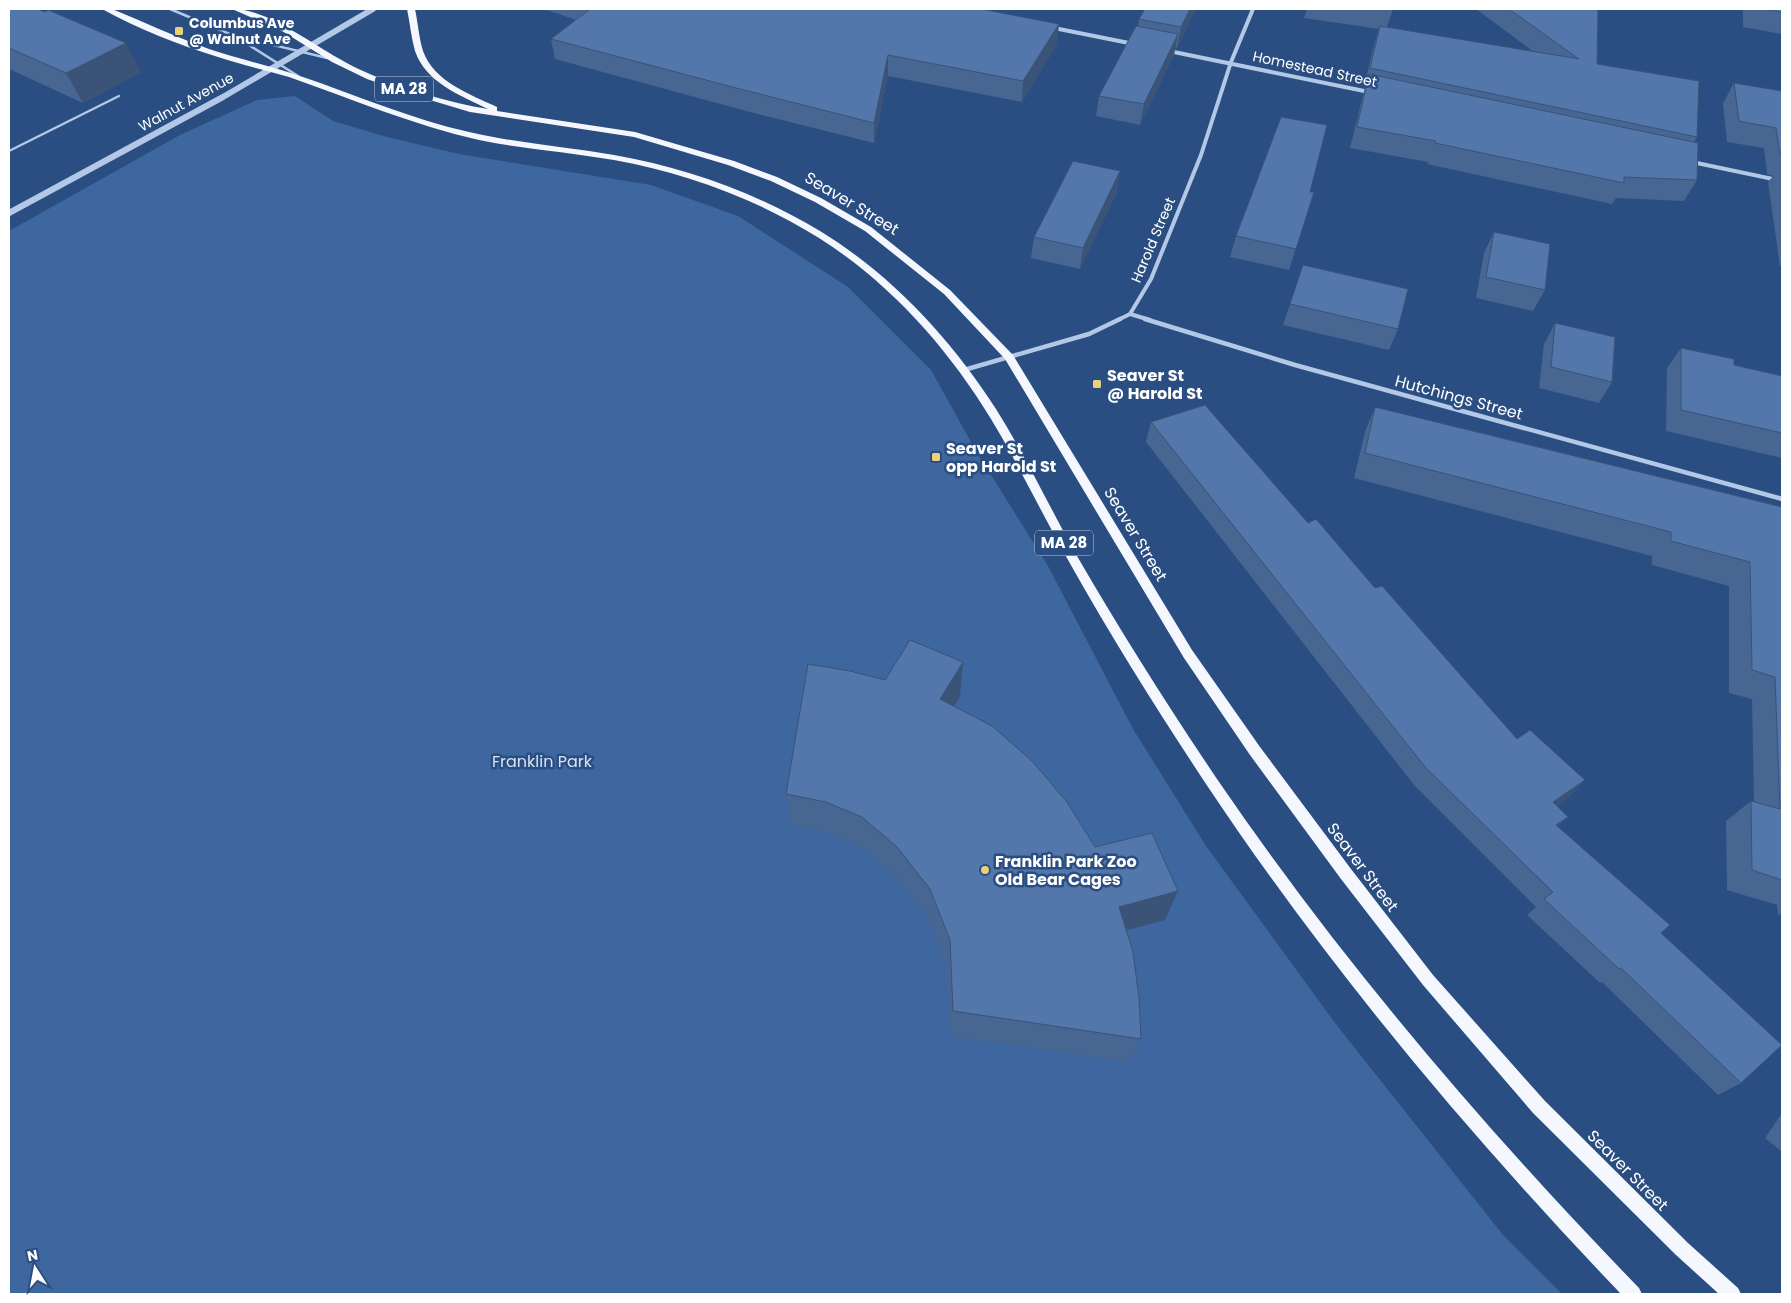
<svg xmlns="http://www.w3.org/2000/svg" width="1791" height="1303" font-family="Poppins,sans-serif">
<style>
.green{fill:#3f679f}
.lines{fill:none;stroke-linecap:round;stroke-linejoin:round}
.service{stroke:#b3c8e6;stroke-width:2.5}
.minor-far1{stroke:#b3c8e6;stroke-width:4}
.minor{stroke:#b3c8e6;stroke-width:4.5}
.tertiary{stroke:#b3c8e6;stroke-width:6}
.primary{fill:#f4f7fd;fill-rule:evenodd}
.wall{fill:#476692}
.shaded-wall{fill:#3a5377}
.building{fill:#5377aa;stroke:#3a5377}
.poi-dot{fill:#eccf7b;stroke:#2a4e82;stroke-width:2}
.labels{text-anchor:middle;stroke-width:5;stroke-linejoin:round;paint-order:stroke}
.far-poi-label{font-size:14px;font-weight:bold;fill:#fff;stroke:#2a4e82;text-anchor:start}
.far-street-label{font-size:14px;fill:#fff;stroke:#2a4e82}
.shield{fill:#2a4e82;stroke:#bfcada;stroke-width:1}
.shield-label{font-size:15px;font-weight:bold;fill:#fff}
.street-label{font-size:16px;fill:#fff;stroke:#2a4e82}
.poi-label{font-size:16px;font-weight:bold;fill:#fff;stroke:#2a4e82;text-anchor:start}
.park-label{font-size:16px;fill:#d6e3f5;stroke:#2a4e82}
</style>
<rect width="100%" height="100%" fill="#2a4e82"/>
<path class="green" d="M 295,96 L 333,121 L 387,137 L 459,154 L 651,185 L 738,216 L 848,287 L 931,370 L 976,451 L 1048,566 L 1133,729 L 1206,846 L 1335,1023 L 1503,1235 L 1562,1294 L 9,1294 L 9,231 L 180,135 L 257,100 Z"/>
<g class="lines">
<path class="service" d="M 170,9 L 232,35 L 327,58
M 236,37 L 298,76
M 9,151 L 119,96"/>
<path class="minor-far1" d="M 1054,28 L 1134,44
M 1169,51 L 1369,92
M 1692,162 L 1782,181
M 1130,314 L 1150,320
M 1118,320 L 1130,314 L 1151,279 L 1201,155 L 1231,62 L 1253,9"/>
<path class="minor" d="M 1145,319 L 1295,365 L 1782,499
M 964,370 L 1089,334 L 1120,319"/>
<path class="tertiary" d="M 9,213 L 223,97 L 373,9"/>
<path class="primary" d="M 102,9 L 112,9 C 144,22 176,37 209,49 C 239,59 270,66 300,76 C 356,95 411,119 469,132 C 517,143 566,147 614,155 C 687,168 757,193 820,231 C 892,275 951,339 996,409 C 1026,457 1050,508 1077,556 C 1121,632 1168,706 1217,779 C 1342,962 1485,1129 1639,1288 L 1642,1294 L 1621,1294 C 1468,1134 1327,966 1204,781 C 1158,711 1113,640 1072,567 C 1044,518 1020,467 991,419 C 948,348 890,283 819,238 C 757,199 686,173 614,160 C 569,152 523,149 479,140 C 413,125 352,99 289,77 C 266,70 242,65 218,57 C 179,45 138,29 102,9 Z
M 232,9 C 262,7 311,43 338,58 C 348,64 360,70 372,75 C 408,90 450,103 488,109 C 460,95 426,83 415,51 C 411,37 410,23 407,9 L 415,9 C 418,23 419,38 423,51 C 434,82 470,94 497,107 L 497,111 L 635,132 L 734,161 L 777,177 L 821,198 L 871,227 L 950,290 L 1013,355 L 1192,650 L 1260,747 L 1351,869 L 1433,975 L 1545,1101 L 1688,1243 L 1738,1288 L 1741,1294 L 1719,1294 L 1676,1255 L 1533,1113 L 1423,985 L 1341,879 L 1250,755 L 1184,658 L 1005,359 L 944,294 L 865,231 L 815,202 L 771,181 L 728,165 L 634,137 L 470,112 L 410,94 L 367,79 L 332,62 L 282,31 Z"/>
</g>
<path class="wall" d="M 9,9 L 141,72 L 83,103 L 9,69 Z
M 544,9 L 981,9 L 1057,44 L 1022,102 L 888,76 L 874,143 L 746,111 L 555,59 L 551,39 L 576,20 Z
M 1307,9 L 1393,9 L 1387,27 L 1534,52 L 1476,9 L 1598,9 L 1597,64 L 1697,137 L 1694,142 L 1697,180 L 1684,201 L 1616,198 L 1612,204 L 1427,164 L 1428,162 L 1350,148 L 1365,87 L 1364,87 L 1374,45 L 1379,29 L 1304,18 Z
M 1743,9 L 1782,9 L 1782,34 L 1743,27 Z
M 1195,11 L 1177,48 L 1175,47 L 1174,55 L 1140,125 L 1096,116 L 1099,96 L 1138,27 L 1139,19 Z
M 1734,83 L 1782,91 L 1782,266 L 1780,266 L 1768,182 L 1773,176 L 1767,174 L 1764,148 L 1727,142 L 1723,103 Z
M 1117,192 L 1080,269 L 1031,258 L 1034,237 Z
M 1310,192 L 1314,192 L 1289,270 L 1230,257 L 1236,236 Z
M 1494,232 L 1545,290 L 1533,311 L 1476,298 L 1484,253 Z
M 1303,265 L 1398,329 L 1389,350 L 1283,325 Z
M 1555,323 L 1612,382 L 1599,403 L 1539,388 L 1544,344 Z
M 1681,348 L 1734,365 L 1782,376 L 1782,458 L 1666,431 L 1667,368 Z
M 1375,407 L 1782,507 L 1782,915 L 1778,914 L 1777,905 L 1727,890 L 1726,821 L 1751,801 L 1754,801 L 1752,699 L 1729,693 L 1729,586 L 1652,565 L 1652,556 L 1354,478 L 1365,432 Z
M 1151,422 L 1308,523 L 1375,588 L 1517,739 L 1585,780 L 1569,797 L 1557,806 L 1558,827 L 1661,933 L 1741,1083 L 1718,1095 L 1602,982 L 1600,983 L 1527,915 L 1536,907 L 1414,785 L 1146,442 Z
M 963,662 L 960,696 L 954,706 L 1095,847 L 1165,920 L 1126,930 L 1141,1039 L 1129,1062 L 950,1036 L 947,967 L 928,917 L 897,877 L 863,848 L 829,833 L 791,825 L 786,794 Z
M 1782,1113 L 1782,1152 L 1765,1138 Z"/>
<path class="shaded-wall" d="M 1190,9 L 1196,9 L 1177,48 L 1181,27 Z
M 1059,24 L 1057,44 L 1022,102 L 1023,81 Z
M 1178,34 L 1174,55 L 1140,125 L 1144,104 Z
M 126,43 L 141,72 L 83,103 L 66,73 Z
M 888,55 L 888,76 L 874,143 L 874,123 Z
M 1120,171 L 1117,192 L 1080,269 L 1083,248 Z
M 963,662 L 960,696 L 939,733 L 940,699 Z
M 1585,780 L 1569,797 L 1537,819 L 1553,802 Z
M 1568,817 L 1552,833 L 1556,825 Z
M 1178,891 L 1165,920 L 1109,935 L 1119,907 Z"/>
<path class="building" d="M 9,9 L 37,9 L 45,12 L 48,10 L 126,43 L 66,73 L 9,48 Z
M 590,9 L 981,9 L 1059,24 L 1023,81 L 888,55 L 874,123 L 744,90 L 551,39 Z
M 1145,9 L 1190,9 L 1181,27 L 1139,19 Z
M 1509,9 L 1598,9 L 1597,64 L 1699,81 L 1697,137 L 1370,68 L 1380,26 L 1579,59 Z
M 1763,9 L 1782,9 L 1782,12 Z
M 1136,26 L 1178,34 L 1144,104 L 1099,96 Z
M 1369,74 L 1698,143 L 1697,180 L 1624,177 L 1624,183 L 1435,143 L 1436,141 L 1357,127 Z
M 1734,83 L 1782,91 L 1782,154 L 1780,154 L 1776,128 L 1739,121 Z
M 1281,117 L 1327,125 L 1310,192 L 1314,192 L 1296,249 L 1236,236 Z
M 1073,161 L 1120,171 L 1083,248 L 1034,237 Z
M 1494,232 L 1550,244 L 1545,290 L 1486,277 Z
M 1303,265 L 1408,289 L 1398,329 L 1290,304 Z
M 1555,323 L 1615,337 L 1612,382 L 1551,367 Z
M 1681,348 L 1734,359 L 1734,365 L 1782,376 L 1782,433 L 1681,410 Z
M 1205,405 L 1308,523 L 1316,519 L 1375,588 L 1382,586 L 1517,739 L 1530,730 L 1585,780 L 1553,802 L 1568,817 L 1556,825 L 1670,925 L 1661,933 L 1782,1045 L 1741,1083 L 1621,968 L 1619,969 L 1544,899 L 1553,892 L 1426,768 L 1151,422 Z
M 1375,407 L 1782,507 L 1782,880 L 1752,870 L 1751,801 L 1780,809 L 1775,677 L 1752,670 L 1750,562 L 1671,541 L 1671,532 L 1365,453 Z
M 910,640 L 963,662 L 940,699 L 992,726 L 1032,761 L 1067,802 L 1095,847 L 1152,833 L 1178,891 L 1119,907 L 1133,952 L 1139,998 L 1141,1039 L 953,1011 L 950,940 L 930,889 L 897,847 L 862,817 L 826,802 L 786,794 L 808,664 L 850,671 L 885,680 Z"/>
<g class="poi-dot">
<rect x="174" y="26" width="10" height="10" rx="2.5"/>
<rect x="1092" y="379" width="10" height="10" rx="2.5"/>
<rect x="931" y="452" width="10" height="10" rx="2.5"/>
<circle cx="985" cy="870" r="5"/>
</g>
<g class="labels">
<g class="far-poi-label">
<text x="189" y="28">Columbus Ave<tspan x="189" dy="16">@ Walnut Ave</tspan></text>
</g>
<g class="far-street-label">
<text transform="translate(1315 69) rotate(12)" y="5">Homestead Street</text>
<text transform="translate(186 102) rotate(-29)" y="5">Walnut Avenue</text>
<text transform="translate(1153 240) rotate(-67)" y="5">Harold Street</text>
</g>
<g class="shield">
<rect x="375" y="76.5" width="58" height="25" rx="4"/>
<rect x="1035" y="530.5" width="58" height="25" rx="4"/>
</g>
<g class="shield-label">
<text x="404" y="94">MA 28</text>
<text x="1064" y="548">MA 28</text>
</g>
<g class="street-label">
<text transform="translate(852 203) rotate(31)" y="6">Seaver Street</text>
<text transform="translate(1459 397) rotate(15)" y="6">Hutchings Street</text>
<text transform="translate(1136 534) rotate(59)" y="6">Seaver Street</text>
<text transform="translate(1363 867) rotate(53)" y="6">Seaver Street</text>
<text transform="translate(1628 1170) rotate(45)" y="6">Seaver Street</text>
</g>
<g class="poi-label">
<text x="1107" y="381">Seaver St<tspan x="1107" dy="18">@ Harold St</tspan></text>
<text x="946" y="454">Seaver St<tspan x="946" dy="18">opp Harold St</tspan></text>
<text x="995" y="867">Franklin Park Zoo<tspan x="995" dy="18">Old Bear Cages</tspan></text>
</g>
<g class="park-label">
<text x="542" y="767">Franklin Park</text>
</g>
</g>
<rect width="1791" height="1303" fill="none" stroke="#ffffff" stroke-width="20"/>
<g transform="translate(35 1268) rotate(349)" stroke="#2a4e82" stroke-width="4" paint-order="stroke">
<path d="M0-4L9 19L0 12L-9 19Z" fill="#ffffff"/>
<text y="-8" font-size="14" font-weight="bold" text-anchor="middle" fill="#ffffff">N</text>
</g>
</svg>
